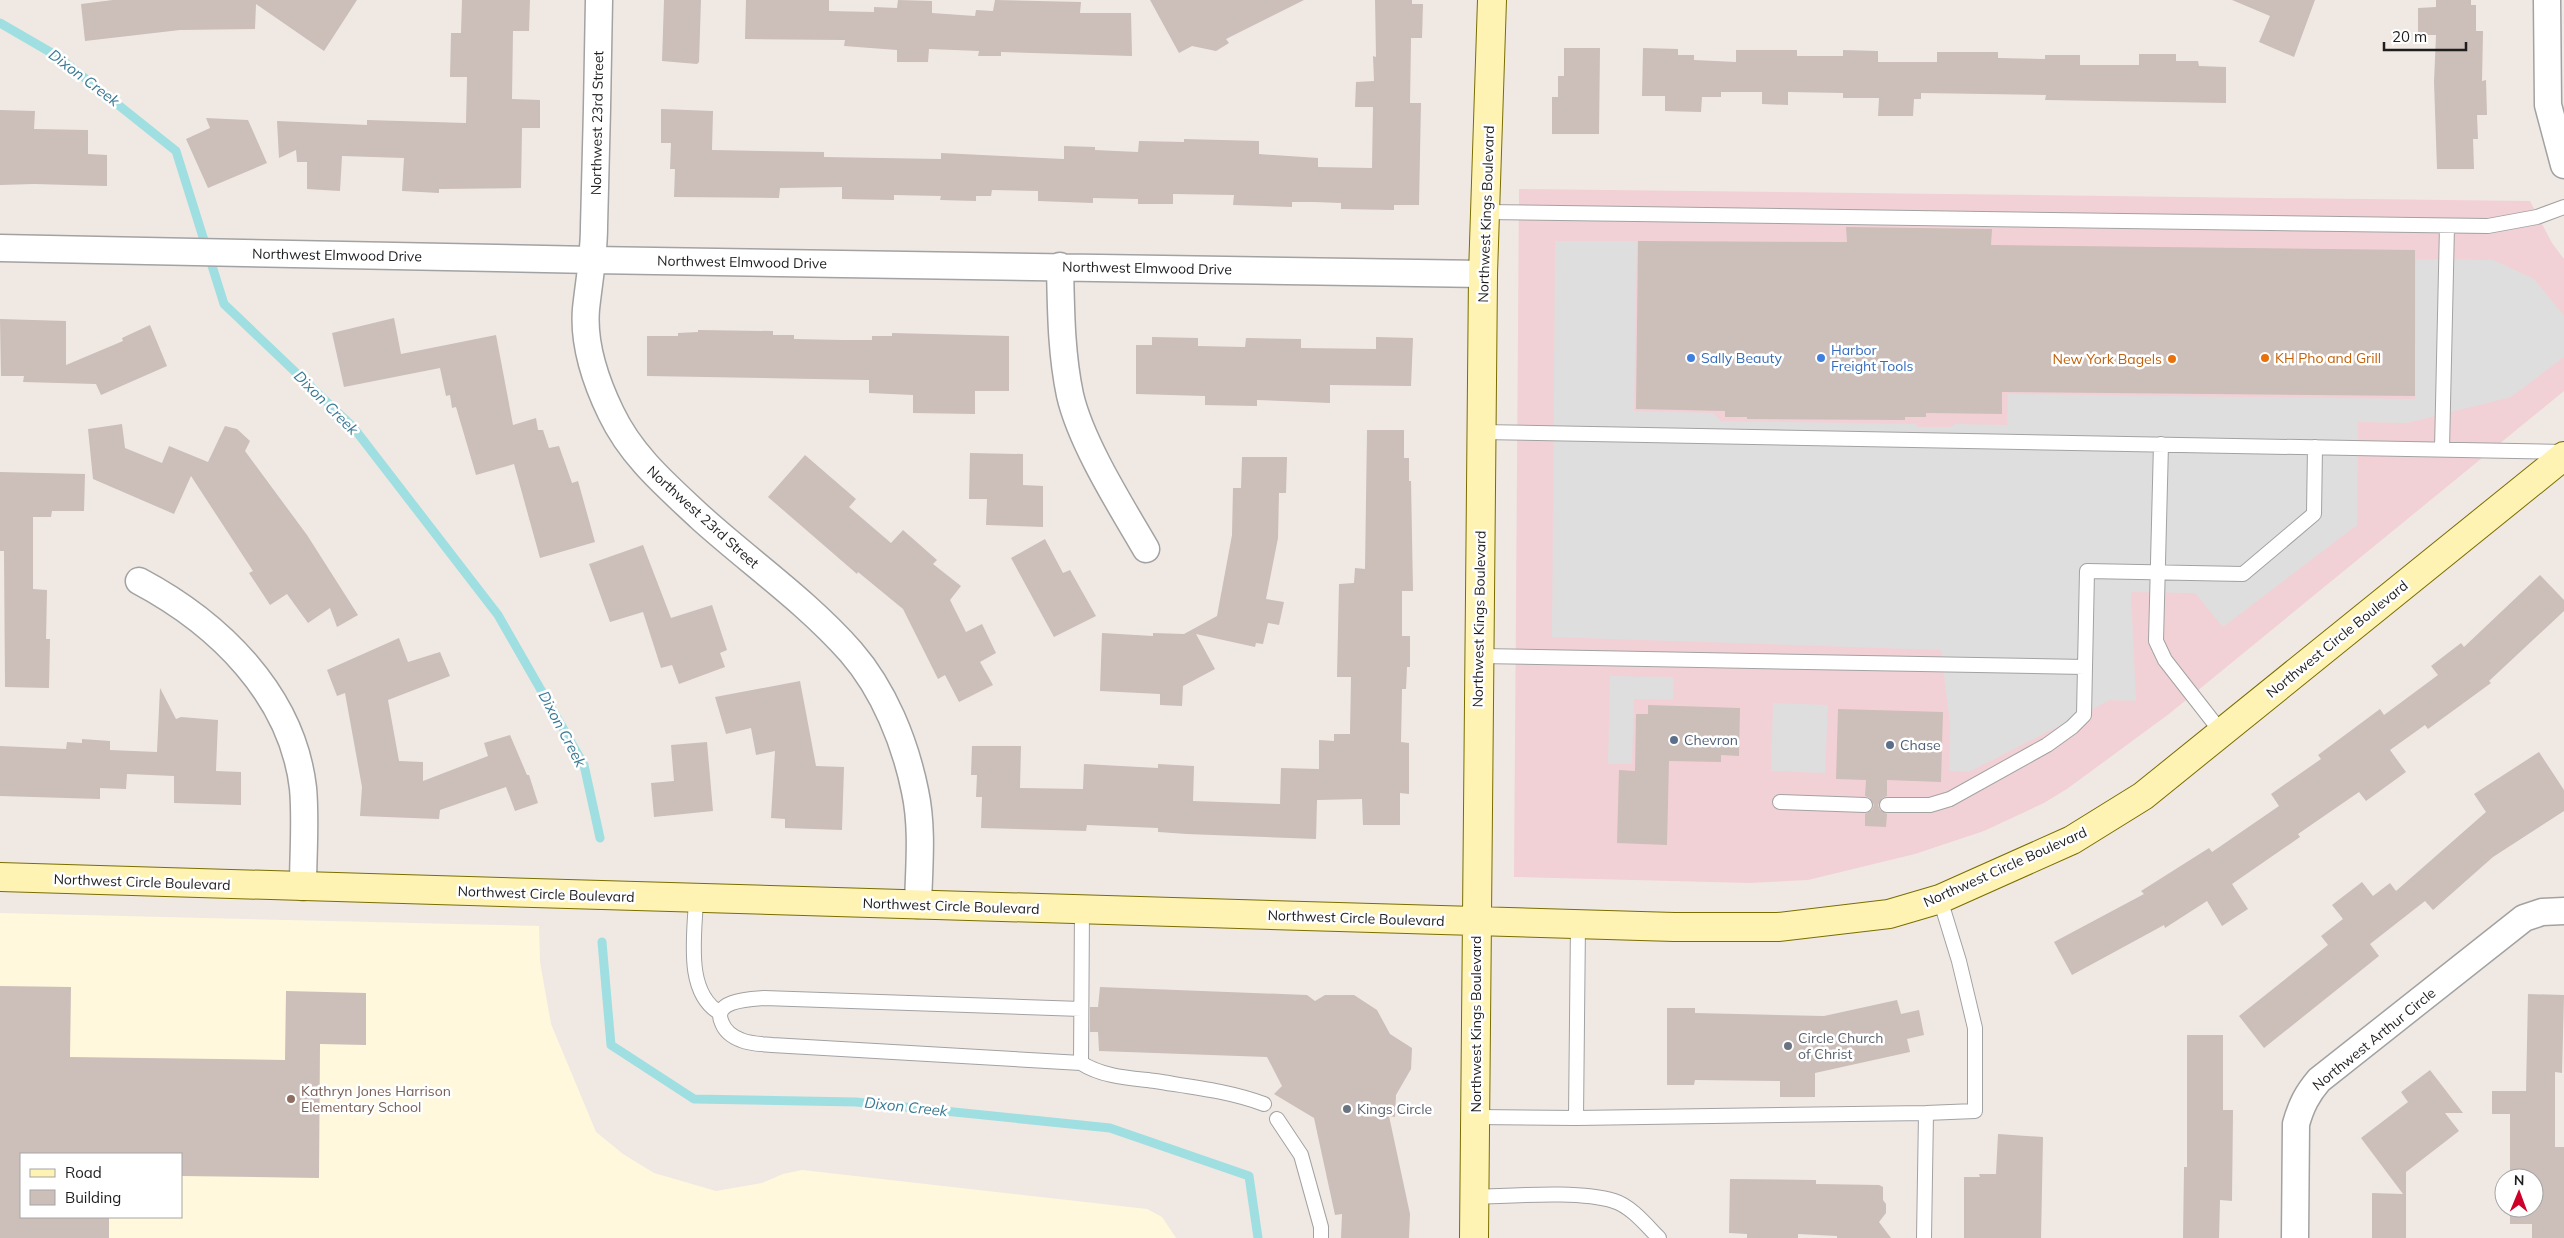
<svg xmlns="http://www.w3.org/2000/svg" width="2564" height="1238" font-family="Mulish,sans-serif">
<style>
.commercial{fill:#f2d1d6}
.education{fill:#fff8dd;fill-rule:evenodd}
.parking{fill:#dedede}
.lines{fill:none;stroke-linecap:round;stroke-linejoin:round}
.stream{stroke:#a0dfe1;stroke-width:9}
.building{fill:#ccbeb9}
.service-casing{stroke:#a2a2a2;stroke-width:16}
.minor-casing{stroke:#a2a2a2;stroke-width:29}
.secondary-casing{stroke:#7a6e00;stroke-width:30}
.service{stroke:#fff;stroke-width:14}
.minor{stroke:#fff;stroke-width:26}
.secondary{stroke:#fef3b3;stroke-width:28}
.shop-dot{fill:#3f7fe0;stroke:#fff;stroke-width:2}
.food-dot{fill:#e8710a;stroke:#fff;stroke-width:2}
.service-dot{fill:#5c6f8a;stroke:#fff;stroke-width:2}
.worship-dot{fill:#6b7280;stroke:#fff;stroke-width:2}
.education-dot{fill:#8d6e63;stroke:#fff;stroke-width:2}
.labels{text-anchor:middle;stroke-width:5;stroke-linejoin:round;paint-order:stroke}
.street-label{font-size:14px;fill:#1e1e1e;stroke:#fff}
.shop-label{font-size:14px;fill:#366cbe;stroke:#fff;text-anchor:start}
.food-label{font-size:14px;fill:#c56008;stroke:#fff;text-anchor:start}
.service-label{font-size:14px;fill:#4e5e75;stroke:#fff;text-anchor:start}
.worship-label{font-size:14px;fill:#5b616d;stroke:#fff;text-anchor:start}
.education-label{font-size:14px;fill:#785e54;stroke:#fff;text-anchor:start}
.water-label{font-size:15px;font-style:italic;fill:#397994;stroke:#fff}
</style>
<rect width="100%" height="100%" fill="#f0e9e3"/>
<path class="commercial" d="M 1519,189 L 2530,201 L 2552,243 L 2564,259 L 2564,391 L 2169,714 L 2067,789 L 2044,803 L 1984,831 L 1915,854 L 1808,880 L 1750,883 L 1514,877 Z"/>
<path class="education" d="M 0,913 L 539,926 L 540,962 L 551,1024 L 596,1132 L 623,1154 L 654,1173 L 716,1191 L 762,1183 L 783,1174 L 802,1170 L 1147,1209 L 1162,1217 L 1176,1238 L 0,1238 ZM 21,1154 L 181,1154 L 181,1217 L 21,1217 Z"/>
<path class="parking" d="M 1555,241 L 1637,241 L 1634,411 L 1713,413 L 1721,421 L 1915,424 L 1918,427 L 1951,427 L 1955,424 L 2007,425 L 2008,394 L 2415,399 L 2416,259 L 2493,260 L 2534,279 L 2564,316 L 2564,357 L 2511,397 L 2407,423 L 2358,422 L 2357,525 L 2223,627 L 2195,593 L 2131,592 L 2136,701 L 2110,700 L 1969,772 L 1949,771 L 1950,724 L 1941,650 L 1552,637 Z
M 1610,676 L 1674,677 L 1673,700 L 1634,699 L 1632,764 L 1608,764 Z
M 1773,703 L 1828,705 L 1825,773 L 1771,771 Z"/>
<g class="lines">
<path class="stream" d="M 0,23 L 57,56 L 176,151 L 224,304 L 353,427 L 498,615 L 584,765 L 600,838
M 602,942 L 611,1045 L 694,1099 L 856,1102 L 1110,1128 L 1249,1176 L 1258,1238"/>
</g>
<path class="building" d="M 113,0 L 357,0 L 324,51 L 256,4 L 255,29 L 180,30 L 85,41 L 81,4 Z
M 462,0 L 530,0 L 529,31 L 513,31 L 512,99 L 540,100 L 540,128 L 522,128 L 521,188 L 439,189 L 439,193 L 402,191 L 404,158 L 342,156 L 340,191 L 307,189 L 307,162 L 297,162 L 296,150 L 279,158 L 277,121 L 367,125 L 367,120 L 466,123 L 467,77 L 450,77 L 451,33 L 461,33 Z
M 664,0 L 701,0 L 699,62 L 697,64 L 662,61 Z
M 746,0 L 829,0 L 829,11 L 874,12 L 874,7 L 897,8 L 898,0 L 932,1 L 932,13 L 975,16 L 976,10 L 993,11 L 995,0 L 1081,2 L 1080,13 L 1131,13 L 1132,56 L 1001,52 L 1001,56 L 978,56 L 979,51 L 929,49 L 928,62 L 897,62 L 897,50 L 844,46 L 845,40 L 745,39 Z
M 1150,0 L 1304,0 L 1226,39 L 1229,43 L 1216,51 L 1192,46 L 1179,53 Z
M 1375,0 L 1412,0 L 1412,4 L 1423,4 L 1422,38 L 1411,38 L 1410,103 L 1421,103 L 1419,205 L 1394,205 L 1394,210 L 1341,209 L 1341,203 L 1314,202 L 1292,202 L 1292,207 L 1233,205 L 1234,195 L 1173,194 L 1173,204 L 1138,204 L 1138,199 L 1093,198 L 1093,203 L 1038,201 L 1038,191 L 992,190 L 991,196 L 976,196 L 976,201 L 940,200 L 941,196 L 894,195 L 894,200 L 842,199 L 842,187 L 780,188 L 779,198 L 674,197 L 675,169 L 670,169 L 671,143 L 661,143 L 661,109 L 713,111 L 712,150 L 824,152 L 824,157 L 941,159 L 941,153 L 1064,159 L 1064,146 L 1095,147 L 1095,150 L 1138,152 L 1139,141 L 1184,142 L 1184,139 L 1259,141 L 1259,154 L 1318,158 L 1318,167 L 1372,168 L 1373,107 L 1355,107 L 1356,82 L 1374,81 L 1373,56 L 1376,57 Z
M 2232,0 L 2315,0 L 2294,57 L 2259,42 L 2270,16 Z
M 2436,0 L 2471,0 L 2471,5 L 2476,5 L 2476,31 L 2483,31 L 2482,81 L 2486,80 L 2487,115 L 2477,115 L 2478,139 L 2473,139 L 2474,169 L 2437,169 L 2434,82 L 2436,35 L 2418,35 L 2418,8 L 2436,7 Z
M 1564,48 L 1600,48 L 1599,134 L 1552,134 L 1552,97 L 1558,97 L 1558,76 L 1564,76 Z
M 1643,48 L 1678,49 L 1678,55 L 1694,55 L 1694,60 L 1736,62 L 1736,50 L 1797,50 L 1797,56 L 1843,56 L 1843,50 L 1878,51 L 1878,62 L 1937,62 L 1937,52 L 1998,52 L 1998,58 L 2045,59 L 2045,55 L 2080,55 L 2080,65 L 2139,65 L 2139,54 L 2176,54 L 2176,61 L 2198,61 L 2199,66 L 2226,67 L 2226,103 L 2045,100 L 2046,95 L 1921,93 L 1921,99 L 1914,99 L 1913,116 L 1878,116 L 1879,98 L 1843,98 L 1843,93 L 1788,92 L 1788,105 L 1762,104 L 1762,92 L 1721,92 L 1721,97 L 1702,97 L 1701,112 L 1665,111 L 1665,96 L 1642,96 Z
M 0,110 L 35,111 L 34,129 L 88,130 L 88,154 L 107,155 L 107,186 L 34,184 L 0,185 Z
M 206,118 L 248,120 L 267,163 L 208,188 L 186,139 L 210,128 Z
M 1846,227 L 1992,229 L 1991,245 L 2415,250 L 2415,396 L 2002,392 L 2002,414 L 1926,413 L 1926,417 L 1905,417 L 1905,420 L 1747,419 L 1747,417 L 1725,417 L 1725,411 L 1636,409 L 1638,241 L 1847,242 Z
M 394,318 L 401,354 L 496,335 L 513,425 L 536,418 L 538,430 L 543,430 L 549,448 L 559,446 L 572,483 L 578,481 L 595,542 L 540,558 L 514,464 L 476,475 L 456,407 L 452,408 L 450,395 L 446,396 L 440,368 L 344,387 L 332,333 Z
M 0,319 L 66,321 L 66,365 L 123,341 L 122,338 L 150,325 L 167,366 L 101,395 L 96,384 L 23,382 L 24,376 L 1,376 Z
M 698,330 L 773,331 L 773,335 L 794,335 L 794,339 L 844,340 L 872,340 L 872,336 L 892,336 L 892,333 L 1009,336 L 1009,391 L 975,391 L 975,414 L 913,413 L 913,395 L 869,393 L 869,380 L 647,376 L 647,336 L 678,336 L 678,333 L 698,332 Z
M 1152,337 L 1198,338 L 1198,346 L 1245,347 L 1246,338 L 1301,339 L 1301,348 L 1376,349 L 1376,337 L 1413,338 L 1411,386 L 1330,385 L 1330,403 L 1257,400 L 1257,406 L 1205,405 L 1205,396 L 1136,394 L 1136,345 L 1152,345 Z
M 122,424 L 125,448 L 162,463 L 169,446 L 208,462 L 225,426 L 237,429 L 250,441 L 245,451 L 307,535 L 358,615 L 337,627 L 330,608 L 308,623 L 287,594 L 270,605 L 249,573 L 253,571 L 191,476 L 174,514 L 93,479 L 88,429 Z
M 1367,430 L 1404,430 L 1404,458 L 1409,458 L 1409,481 L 1411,481 L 1413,591 L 1402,591 L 1402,636 L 1410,636 L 1410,667 L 1407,667 L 1406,689 L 1402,689 L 1401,742 L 1409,743 L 1409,794 L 1400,793 L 1400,825 L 1363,825 L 1362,799 L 1317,800 L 1316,839 L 1187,834 L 1158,832 L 1158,828 L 1087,825 L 1086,831 L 981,828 L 982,797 L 976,797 L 977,775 L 971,775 L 972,746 L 1021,746 L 1020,788 L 1083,789 L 1084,764 L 1158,768 L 1158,764 L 1194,766 L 1193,801 L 1280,804 L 1281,768 L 1319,769 L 1319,740 L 1334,741 L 1334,734 L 1350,734 L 1351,677 L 1337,677 L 1339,584 L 1354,583 L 1355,568 L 1365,569 Z
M 970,453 L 1023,454 L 1023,485 L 1043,486 L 1043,527 L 986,525 L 987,499 L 969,499 Z
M 805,455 L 856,499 L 849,507 L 891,543 L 903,530 L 937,560 L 933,564 L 961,586 L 950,600 L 966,632 L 982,624 L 996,653 L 980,662 L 993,685 L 959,702 L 945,675 L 938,679 L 903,609 L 858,572 L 857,574 L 768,497 Z
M 1242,457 L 1287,457 L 1286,493 L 1279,493 L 1278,538 L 1266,599 L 1284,602 L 1279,625 L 1268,623 L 1263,644 L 1256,643 L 1255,647 L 1196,634 L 1215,669 L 1183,686 L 1182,706 L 1160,705 L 1160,694 L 1100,691 L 1102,633 L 1153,636 L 1153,633 L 1184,634 L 1217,616 L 1232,535 L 1233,488 L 1241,488 Z
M 0,472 L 85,474 L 84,511 L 52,511 L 51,517 L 33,517 L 33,589 L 47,590 L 46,639 L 50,639 L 49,688 L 5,687 L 4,551 L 0,551 Z
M 1045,539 L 1063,573 L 1070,570 L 1096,616 L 1054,637 L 1011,558 Z
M 643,545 L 671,618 L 712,605 L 727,650 L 720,653 L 725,667 L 679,684 L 672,665 L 661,668 L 643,612 L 610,622 L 589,564 Z
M 2540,575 L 2564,600 L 2564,611 L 2489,681 L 2491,683 L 2428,729 L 2425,725 L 2390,750 L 2406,772 L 2366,801 L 2359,792 L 2298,834 L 2300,837 L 2232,884 L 2248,909 L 2222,926 L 2207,901 L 2165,928 L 2164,925 L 2072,975 L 2054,942 L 2144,894 L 2141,891 L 2209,848 L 2212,852 L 2279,806 L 2271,794 L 2321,759 L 2318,755 L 2380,709 L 2384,715 L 2438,675 L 2431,666 L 2461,643 L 2464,647 Z
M 399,638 L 408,662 L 440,652 L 450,676 L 388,700 L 399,761 L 423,762 L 423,781 L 488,756 L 484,743 L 510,735 L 527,775 L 529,775 L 538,803 L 515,811 L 506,787 L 440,810 L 439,819 L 360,816 L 362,787 L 345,693 L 337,696 L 327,670 Z
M 800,681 L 816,766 L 844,767 L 842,830 L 785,828 L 785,819 L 771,818 L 775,751 L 756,755 L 751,728 L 726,734 L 715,697 Z
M 160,688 L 176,719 L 181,717 L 218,720 L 216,771 L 241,772 L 241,805 L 174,803 L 174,776 L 127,774 L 126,789 L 100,788 L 100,799 L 0,796 L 0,746 L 66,749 L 67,742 L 82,743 L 82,739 L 110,741 L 110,750 L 157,752 Z
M 1648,705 L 1740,708 L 1739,756 L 1721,755 L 1721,762 L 1669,761 L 1667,845 L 1617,843 L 1619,770 L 1635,771 L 1636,714 L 1648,714 Z
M 1838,709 L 1943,712 L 1941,782 L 1887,780 L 1887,796 L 1882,798 L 1878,805 L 1880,810 L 1887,814 L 1886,827 L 1865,826 L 1865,814 L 1872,810 L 1874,805 L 1870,798 L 1865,796 L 1866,780 L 1836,779 Z
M 707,742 L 713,811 L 654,817 L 651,783 L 674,781 L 671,745 Z
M 2539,752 L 2564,790 L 2564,811 L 2493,857 L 2433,910 L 2425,901 L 2370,944 L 2379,956 L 2264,1048 L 2239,1016 L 2328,945 L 2321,936 L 2343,919 L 2332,905 L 2362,882 L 2373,896 L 2390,883 L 2396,891 L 2486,812 L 2474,794 Z
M 0,986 L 71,987 L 70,1057 L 285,1060 L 286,991 L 366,993 L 366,1045 L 320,1044 L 319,1178 L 181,1176 L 181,1154 L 21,1154 L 21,1217 L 109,1217 L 109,1238 L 0,1238 Z
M 1100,987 L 1307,995 L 1315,1001 L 1325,995 L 1354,995 L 1377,1010 L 1390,1034 L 1412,1048 L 1411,1069 L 1396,1095 L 1395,1117 L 1389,1116 L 1410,1214 L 1409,1238 L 1341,1238 L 1342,1214 L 1335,1215 L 1314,1118 L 1274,1094 L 1282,1086 L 1267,1057 L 1099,1051 L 1098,1032 L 1090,1032 L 1090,1007 L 1098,1007 Z
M 2528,994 L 2564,995 L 2562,1073 L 2555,1072 L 2555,1147 L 2564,1147 L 2564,1238 L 2532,1238 L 2532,1224 L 2510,1224 L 2510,1208 L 2534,1208 L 2534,1178 L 2510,1178 L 2510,1114 L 2492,1114 L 2492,1091 L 2526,1091 Z
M 1897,1000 L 1901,1014 L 1919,1010 L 1924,1035 L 1907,1039 L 1910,1052 L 1815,1073 L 1815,1097 L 1780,1097 L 1780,1081 L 1695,1080 L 1694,1085 L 1667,1085 L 1667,1008 L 1695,1008 L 1695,1013 L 1824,1016 Z
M 2187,1035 L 2223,1035 L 2223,1110 L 2233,1110 L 2232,1201 L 2220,1200 L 2219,1238 L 2183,1238 L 2184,1167 L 2187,1167 Z
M 2430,1070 L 2463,1113 L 2445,1113 L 2459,1131 L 2406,1172 L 2406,1238 L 2372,1238 L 2372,1193 L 2403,1194 L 2361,1138 L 2408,1102 L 2401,1092 Z
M 1998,1134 L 2043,1137 L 2041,1238 L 1964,1238 L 1964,1177 L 1980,1177 L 1979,1174 L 1996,1174 Z
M 1730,1179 L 1816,1180 L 1816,1184 L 1879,1185 L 1883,1187 L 1883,1200 L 1886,1204 L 1886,1213 L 1879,1222 L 1891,1238 L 1837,1238 L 1837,1236 L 1798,1234 L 1798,1238 L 1747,1238 L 1747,1234 L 1729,1233 Z"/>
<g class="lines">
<g class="service-casing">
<path id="service" d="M 1485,212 L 2488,226 L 2537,217 L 2564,207
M 1481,432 L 2564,452
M 2161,444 L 2156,641 L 2165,660 L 2222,733
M 2442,449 L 2447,226
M 1479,656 L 2085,667
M 1780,802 L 1865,805
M 1887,805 L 1930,805 L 1950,799 L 2047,745 L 2072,727 L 2084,715 L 2087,571 L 2243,574 L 2314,514 L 2315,447
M 696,898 C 695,934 684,992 720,1013
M 1082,909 L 1081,1063 C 1103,1077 1130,1078 1155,1081 C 1192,1087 1229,1091 1264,1104
M 1081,1009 L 764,998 C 751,999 711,1000 722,1023 C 725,1031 733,1037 741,1040 C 750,1044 762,1044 772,1045 L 1081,1063
M 1477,1117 L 1576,1118 L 1926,1113 L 1975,1111 L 1975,1028 L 1959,961 L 1940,899
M 1576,1118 L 1578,923
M 1277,1119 L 1301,1155 L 1321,1227 L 1321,1238
M 1474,1197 C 1513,1196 1579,1190 1614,1201 C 1631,1206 1647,1226 1659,1238
M 1924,1238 L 1926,1113"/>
</g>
<g class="minor-casing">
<path id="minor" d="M 599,0 C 598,76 596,151 594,227 C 594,255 589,281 586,309 C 583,344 596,382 611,413 C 632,457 667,486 701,518 C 751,563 807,602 851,652 C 884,690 905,742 915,791 C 923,828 919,867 918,905
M 2547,0 L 2548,105 L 2564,165
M 0,248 L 593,260 L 1483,274
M 1060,266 C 1061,310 1061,352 1070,395 C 1081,443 1121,506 1146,549
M 139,581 C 218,623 292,694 303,788 C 306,820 303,855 303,887
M 2295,1238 L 2296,1124 C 2301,1106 2307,1094 2319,1080 L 2524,918 L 2542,912 L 2564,911"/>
</g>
<g class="secondary-casing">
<path id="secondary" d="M 0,877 L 1674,927 L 1778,927 L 1889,914 L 1940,899 L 2072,840 L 2143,796 L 2564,456
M 1474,1238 L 1483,274 L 1492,0"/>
</g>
<use href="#service" class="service"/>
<use href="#minor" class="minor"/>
<use href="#secondary" class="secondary"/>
</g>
<g class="shop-dot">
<circle cx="1691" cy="358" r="5"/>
<circle cx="1821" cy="358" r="5"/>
</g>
<g class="food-dot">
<circle cx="2265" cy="358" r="5"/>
<circle cx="2172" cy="359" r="5"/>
</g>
<g class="service-dot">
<circle cx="1674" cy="740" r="5"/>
<circle cx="1890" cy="745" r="5"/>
</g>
<g class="worship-dot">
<circle cx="1788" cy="1046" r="5"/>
<circle cx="1347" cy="1109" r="5"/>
</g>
<circle class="education-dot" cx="291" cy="1099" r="5"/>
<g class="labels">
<g class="street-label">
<text transform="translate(597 123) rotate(-89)" y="5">Northwest 23rd Street</text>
<text transform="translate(1486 214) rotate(-88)" y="5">Northwest Kings Boulevard</text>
<text transform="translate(337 255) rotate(1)" y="5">Northwest Elmwood Drive</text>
<text transform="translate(742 262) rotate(1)" y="5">Northwest Elmwood Drive</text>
<text transform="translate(1147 268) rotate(1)" y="5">Northwest Elmwood Drive</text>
<text transform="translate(703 517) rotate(42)" y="5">Northwest 23rd Street</text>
<text transform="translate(1479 619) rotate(-89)" y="5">Northwest Kings Boulevard</text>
<text transform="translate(2337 639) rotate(-39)" y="5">Northwest Circle Boulevard</text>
<text transform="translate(2005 867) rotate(-24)" y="5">Northwest Circle Boulevard</text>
<text transform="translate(142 882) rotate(2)" y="5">Northwest Circle Boulevard</text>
<text transform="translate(546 894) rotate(2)" y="5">Northwest Circle Boulevard</text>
<text transform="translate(951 906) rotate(2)" y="5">Northwest Circle Boulevard</text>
<text transform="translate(1356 918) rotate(2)" y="5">Northwest Circle Boulevard</text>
<text transform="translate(1476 1024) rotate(-90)" y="5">Northwest Kings Boulevard</text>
<text transform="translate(2374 1039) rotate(-39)" y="5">Northwest Arthur Circle</text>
</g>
<g class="shop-label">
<text x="1831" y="355">Harbor<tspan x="1831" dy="16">Freight Tools</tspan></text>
<text x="1701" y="363">Sally Beauty</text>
</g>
<g class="food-label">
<text x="2275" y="363">KH Pho and Grill</text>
<text x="2162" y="364" text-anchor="end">New York Bagels</text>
</g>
<g class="service-label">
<text x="1684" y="745">Chevron</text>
<text x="1900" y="750">Chase</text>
</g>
<g class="worship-label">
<text x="1798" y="1043">Circle Church<tspan x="1798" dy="16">of Christ</tspan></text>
<text x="1357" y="1114">Kings Circle</text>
</g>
<g class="education-label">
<text x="301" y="1096">Kathryn Jones Harrison<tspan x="301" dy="16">Elementary School</tspan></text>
</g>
<g class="water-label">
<text transform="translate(84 78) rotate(37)" y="5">Dixon Creek</text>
<text transform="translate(326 403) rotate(45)" y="5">Dixon Creek</text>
<text transform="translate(562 729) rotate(62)" y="5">Dixon Creek</text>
<text transform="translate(906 1107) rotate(6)" y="5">Dixon Creek</text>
</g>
</g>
<rect x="20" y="1153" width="162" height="65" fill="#ffffff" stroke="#a5a5a5"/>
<rect x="30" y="1169" width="25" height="8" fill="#fef3b3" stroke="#a5a5a5"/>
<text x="65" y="1178" font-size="15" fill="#1e1e1e">Road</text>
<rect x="30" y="1190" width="25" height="15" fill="#ccbeb9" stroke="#a5a5a5"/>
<text x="65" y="1203" font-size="15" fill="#1e1e1e">Building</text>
<g transform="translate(2519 1193) rotate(1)"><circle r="24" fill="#ffffff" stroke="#a5a5a5"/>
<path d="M0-4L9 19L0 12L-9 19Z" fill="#cc0029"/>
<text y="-8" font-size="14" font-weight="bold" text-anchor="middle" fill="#1e1e1e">N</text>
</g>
<path d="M2384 42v8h82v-8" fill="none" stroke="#1e1e1e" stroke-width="2.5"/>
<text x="2392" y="42" font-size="15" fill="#1e1e1e" stroke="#ffffff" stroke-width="4" paint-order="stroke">20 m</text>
</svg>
